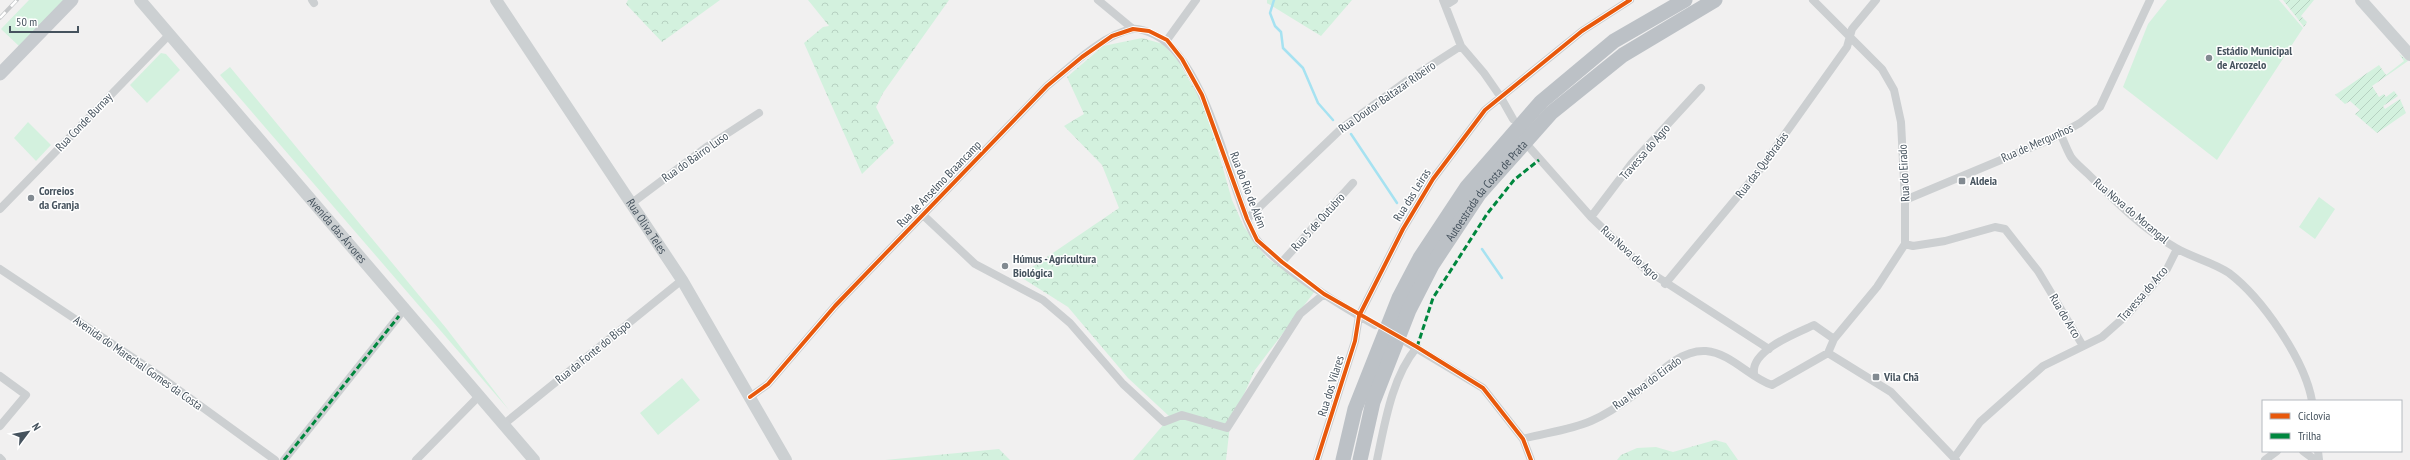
<svg xmlns="http://www.w3.org/2000/svg" width="2410" height="460" font-family="'PT Sans Narrow',sans-serif">
<style>
.grass{fill:#d3f1de}
.forest{fill:url(#forest-crowns)}
.garden{fill:url(#garden-furrows)}
.lines{fill:none;stroke-linecap:round;stroke-linejoin:round}
.stream{stroke:#a6e2f1;stroke-width:2.5}
.street{stroke:#cccfd1;stroke-width:8}
.secondary{stroke:#ccd0d2;stroke-width:12}
.primary{stroke:#c7cbcf;stroke-width:13}
.highway{stroke:#bcc1c6;stroke-width:15}
.rail-casing{stroke:#c6c8ca;stroke-width:4}
.rail{stroke:#fff;stroke-width:2.5;stroke-dasharray:8;stroke-linecap:butt}
.quiet{stroke:#00873e;stroke-width:3;stroke-dasharray:6 3;stroke-linecap:butt}
.cycleway-casing{stroke:#fff;stroke-width:6}
.cycleway{stroke:#e8590c;stroke-width:4}
.poi-dot{fill:#828a91;stroke:#fff;stroke-width:1.5}
.labels{text-anchor:middle;stroke-width:3;stroke-linejoin:round;paint-order:stroke}
.poi-label{font-size:12px;font-weight:bold;fill:#46535e;stroke:#fff;text-anchor:start}
.street-label{font-size:12px;fill:#46535e;stroke:#fff}
</style>
<defs>
<pattern id="forest-crowns" width="20" height="18" patternUnits="userSpaceOnUse"><rect width="20" height="18" fill="#d3f1de"/><path d="M2 6a3 3 0 1 1 6 0M12 15a3 3 0 1 1 6 0" fill="none" stroke="#b6d1c1"/></pattern>
<pattern id="garden-furrows" width="10" height="10" patternUnits="userSpaceOnUse"><rect width="10" height="10" fill="#d3f1de"/><path d="M-1 1l2-2M0 10L10 0M9 11l2-2" fill="none" stroke="#b6d1c1"/></pattern>
</defs>
<rect width="100%" height="100%" fill="#f1f0f0"/>
<path class="grass" d="M 29,0 L 66,0 L 20,47 L 1,29 Z
M 2167,0 L 2279,0 L 2303,28 L 2217,160 L 2123,87 L 2148,24 Z
M 161,53 L 166,54 L 180,70 L 147,103 L 130,85 Z
M 230,67 L 446,328 L 509,410 L 220,75 Z
M 28,122 L 51,145 L 36,161 L 14,138 Z
M 2319,197 L 2335,209 L 2315,239 L 2299,227 Z
M 682,378 L 700,400 L 658,435 L 640,413 Z"/>
<path class="forest" d="M 628,0 L 720,0 L 662,42 L 626,4 Z
M 808,0 L 949,0 L 883,93 L 876,107 L 894,143 L 862,174 L 804,43 L 823,27 L 829,26 Z
M 1267,0 L 1352,0 L 1321,36 L 1267,3 Z
M 1142,38 L 1163,44 L 1178,61 L 1206,109 L 1232,200 L 1244,227 L 1267,258 L 1315,291 L 1255,370 L 1230,425 L 1226,460 L 1133,460 L 1170,417 L 1128,378 L 1068,307 L 1019,276 L 1119,208 L 1102,165 L 1064,126 L 1084,114 L 1067,77 L 1103,46 Z
M 1715,440 L 1726,443 L 1738,460 L 1617,460 L 1621,455 L 1637,448 L 1656,447 L 1673,452 Z
M 999,449 L 1010,460 L 885,460 Z"/>
<path class="garden" d="M 2283,0 L 2314,0 L 2301,16 L 2307,22 L 2304,27 Z
M 2399,54 L 2408,61 L 2372,86 L 2379,97 L 2384,94 L 2386,97 L 2394,91 L 2398,96 L 2383,106 L 2385,109 L 2400,99 L 2406,113 L 2377,133 L 2355,114 L 2360,110 L 2350,101 L 2345,104 L 2335,95 L 2379,65 L 2386,75 L 2404,61 Z"/>
<g class="lines">
<path class="stream" d="M 1274,0 L 1270,13 L 1275,26 L 1281,32 L 1283,48 L 1303,68 L 1318,103 L 1333,120
M 1351,134 L 1397,203
M 1482,249 L 1502,278"/>
<path class="street" d="M 312,0 L 314,3
M 1098,0 L 1133,29
M 1443,0 L 1461,46 L 1484,73 L 1500,96 L 1513,119
M 1813,0 L 1882,69 L 1894,90 L 1901,122 L 1905,200 L 1905,244 L 1877,287 L 1834,339 L 1828,353
M 1446,5 L 1454,0
M 1167,40 L 1196,0
M 2061,135 C 2064,142 2067,150 2071,157 C 2075,163 2083,169 2088,174 C 2114,200 2144,230 2176,248 C 2193,258 2213,262 2229,273 C 2262,298 2305,360 2312,401
M 1530,148 L 1591,217 L 1645,269 L 1769,349
M 1905,200 L 2051,139 L 2080,123 L 2100,107 L 2150,0
M 632,203 L 708,146 L 759,113
M 0,209 L 169,35
M 923,215 L 975,264 L 1043,300 L 1070,323 L 1123,384 L 1164,422 L 1182,415 L 1227,428 L 1300,314 L 1324,294
M 1591,217 L 1632,163 L 1701,88
M 1247,219 L 1342,128 L 1408,80 L 1461,46
M 1905,244 L 1913,246 L 1945,241 L 1995,227 L 2005,229 L 2038,271 L 2083,346
M 1282,262 L 1353,183
M 0,269 L 147,367 L 275,460
M 1665,284 L 1758,172 L 1847,47 L 1852,29 L 1876,0
M 1406,342 L 1483,388 L 1523,439 L 1531,460
M 1828,353 L 1891,392 L 1956,460
M 1754,373 C 1751,350 1797,333 1814,325 L 1834,339
M 0,376 L 26,395 L 0,426
M 750,397 L 768,384 L 835,306 L 1047,86 C 1070,67 1102,35 1132,29 C 1139,28 1149,32 1155,35 C 1199,57 1223,153 1239,198 C 1244,212 1249,229 1257,240 C 1282,270 1341,306 1375,325
M 504,424 L 682,280
M 1523,439 C 1545,433 1570,430 1591,421 C 1605,415 1623,403 1635,394 C 1655,378 1678,349 1706,351 C 1731,353 1750,378 1772,385 L 1828,353
M 2303,451 L 2315,460
M 2318,451 L 2319,460
M 0,458 L 2,460
M 1954,458 L 1980,422 L 2043,366 L 2102,337 L 2129,313 L 2167,269 L 2177,249
M 284,460 L 399,316
M 416,460 L 480,395
M 1317,460 L 1355,341 L 1359,316 L 1403,229 L 1433,179 L 1485,110 L 1582,31 L 1630,0
M 1377,460 C 1385,422 1392,377 1417,347
M 2265,460 L 2277,451"/>
<g class="secondary">
<path id="s1" d="M 140,0 L 534,460"/>
<path id="s2" d="M 496,0 L 682,280 L 786,460"/>
<path d="M 2361,0 L 2410,55"/>
</g>
<path class="primary" d="M 0,74 L 72,0"/>
<g class="highway">
<path d="M 1343,460 L 1355,409 L 1399,298 L 1420,258 L 1467,187 L 1541,102 L 1614,41 L 1685,0"/>
<path id="s3" d="M 1360,460 L 1373,402 L 1409,310 L 1432,265 L 1479,194 L 1551,113 L 1623,55 L 1715,0"/>
</g>
<g class="rail-casing">
<path id="rail" d="M 0,18 L 17,0"/>
</g>
<use href="#rail" class="rail"/>
<path class="quiet" d="M 1417,347 L 1433,298 L 1487,214 L 1514,180 L 1539,160
M 284,460 L 399,316"/>
<g class="cycleway-casing">
<path id="cycleway" d="M 750,397 L 768,384 L 835,306 L 1047,86 L 1082,57 L 1112,36 L 1133,29 L 1149,31 L 1167,40 L 1182,59 L 1202,95 L 1247,219 L 1257,240 L 1282,262 L 1324,294 L 1417,347 L 1483,388 L 1523,439 L 1531,460
M 1317,460 L 1355,341 L 1359,316 L 1403,229 L 1433,179 L 1485,110 L 1582,31 L 1630,0"/>
</g>
<use href="#cycleway" class="cycleway"/>
</g>
<g class="poi-dot">
<circle cx="2209" cy="58" r="4"/>
<rect x="1958" y="177" width="8" height="8" rx="2"/>
<circle cx="31" cy="198" r="4"/>
<circle cx="1005" cy="266" r="4"/>
<rect x="1872" y="373" width="8" height="8" rx="2"/>
</g>
<g class="labels">
<g class="poi-label">
<text x="2217" y="55">Estádio Municipal<tspan x="2217" dy="14">de Arcozelo</tspan></text>
<text x="1970" y="185">Aldeia</text>
<text x="39" y="195">Correios<tspan x="39" dy="14">da Granja</tspan></text>
<text x="1013" y="263">Húmus - Agricultura<tspan x="1013" dy="14">Biológica</tspan></text>
<text x="1884" y="381">Vila Chã</text>
</g>
<g class="street-label">
<text transform="translate(1387 97) rotate(-35)" y="4">Rua Doutor Baltazar Ribeiro</text>
<text transform="translate(84 122) rotate(-46)" y="4">Rua Conde Burnay</text>
<text transform="translate(2037 143) rotate(-24)" y="4">Rua de Mergunhos</text>
<text transform="translate(1645 152) rotate(-49)" y="4">Travessa do Agro</text>
<text transform="translate(695 157) rotate(-35)" y="4">Rua do Bairro Luso</text>
<text transform="translate(1762 165) rotate(-53)" y="4">Rua das Quebradas</text>
<text transform="translate(1904 173) rotate(-93)" y="4">Rua do Eirado</text>
<text transform="translate(939 184) rotate(-46)" y="4">Rua de Anselmo Braancamp</text>
<text transform="translate(1248 190) rotate(69)" y="4">Rua do Rio de Além</text>
<text dy="4" stroke="none"><textPath href="#s3" startOffset="301">Autoestrada da Costa de Prata</textPath></text>
<text transform="translate(1412 195) rotate(-58)" y="4">Rua das Leiras</text>
<text transform="translate(2131 211) rotate(40)" y="4">Rua Nova do Morangal</text>
<text transform="translate(1318 222) rotate(-48)" y="4">Rua 5 de Outubro</text>
<text dy="4" stroke="none"><textPath href="#s2" startOffset="272">Rua Oliva Teles</textPath></text>
<text dy="4" stroke="none"><textPath href="#s1" startOffset="303">Avenida das Árvores</textPath></text>
<text transform="translate(1630 253) rotate(42)" y="4">Rua Nova do Agro</text>
<text transform="translate(2143 294) rotate(-49)" y="4">Travessa do Arco</text>
<text transform="translate(2065 316) rotate(59)" y="4">Rua do Arco</text>
<text transform="translate(593 352) rotate(-39)" y="4">Rua da Fonte do Bispo</text>
<text transform="translate(138 363) rotate(35)" y="4">Avenida do Marechal Gomes da Costa</text>
<text transform="translate(1647 383) rotate(-36)" y="4">Rua Nova do Eirado</text>
<text transform="translate(1331 386) rotate(-73)" y="4">Rua dos Vilares</text>
</g>
</g>
<rect x="2262" y="400" width="140" height="52" fill="#ffffff" stroke="#b5babf"/>
<rect x="2270" y="413" width="20" height="6" fill="#e8590c" stroke="#b5babf"/>
<text x="2298" y="420" font-size="12" fill="#46535e">Ciclovia</text>
<rect x="2270" y="433" width="20" height="6" fill="#00873e" stroke="#b5babf"/>
<text x="2298" y="440" font-size="12" fill="#46535e">Trilha</text>
<g transform="translate(28 432) rotate(58)" stroke="#ffffff" stroke-width="3" paint-order="stroke">
<path d="M0-3L7 15L0 10L-7 15Z" fill="#46535e"/>
<text y="-6" font-size="11" font-weight="bold" text-anchor="middle" fill="#46535e">N</text>
</g>
<path d="M10 26v6h68v-6" fill="none" stroke="#46535e" stroke-width="2"/>
<text x="16" y="26" font-size="12" fill="#46535e" stroke="#ffffff" stroke-width="3" paint-order="stroke">50 m</text>
</svg>
